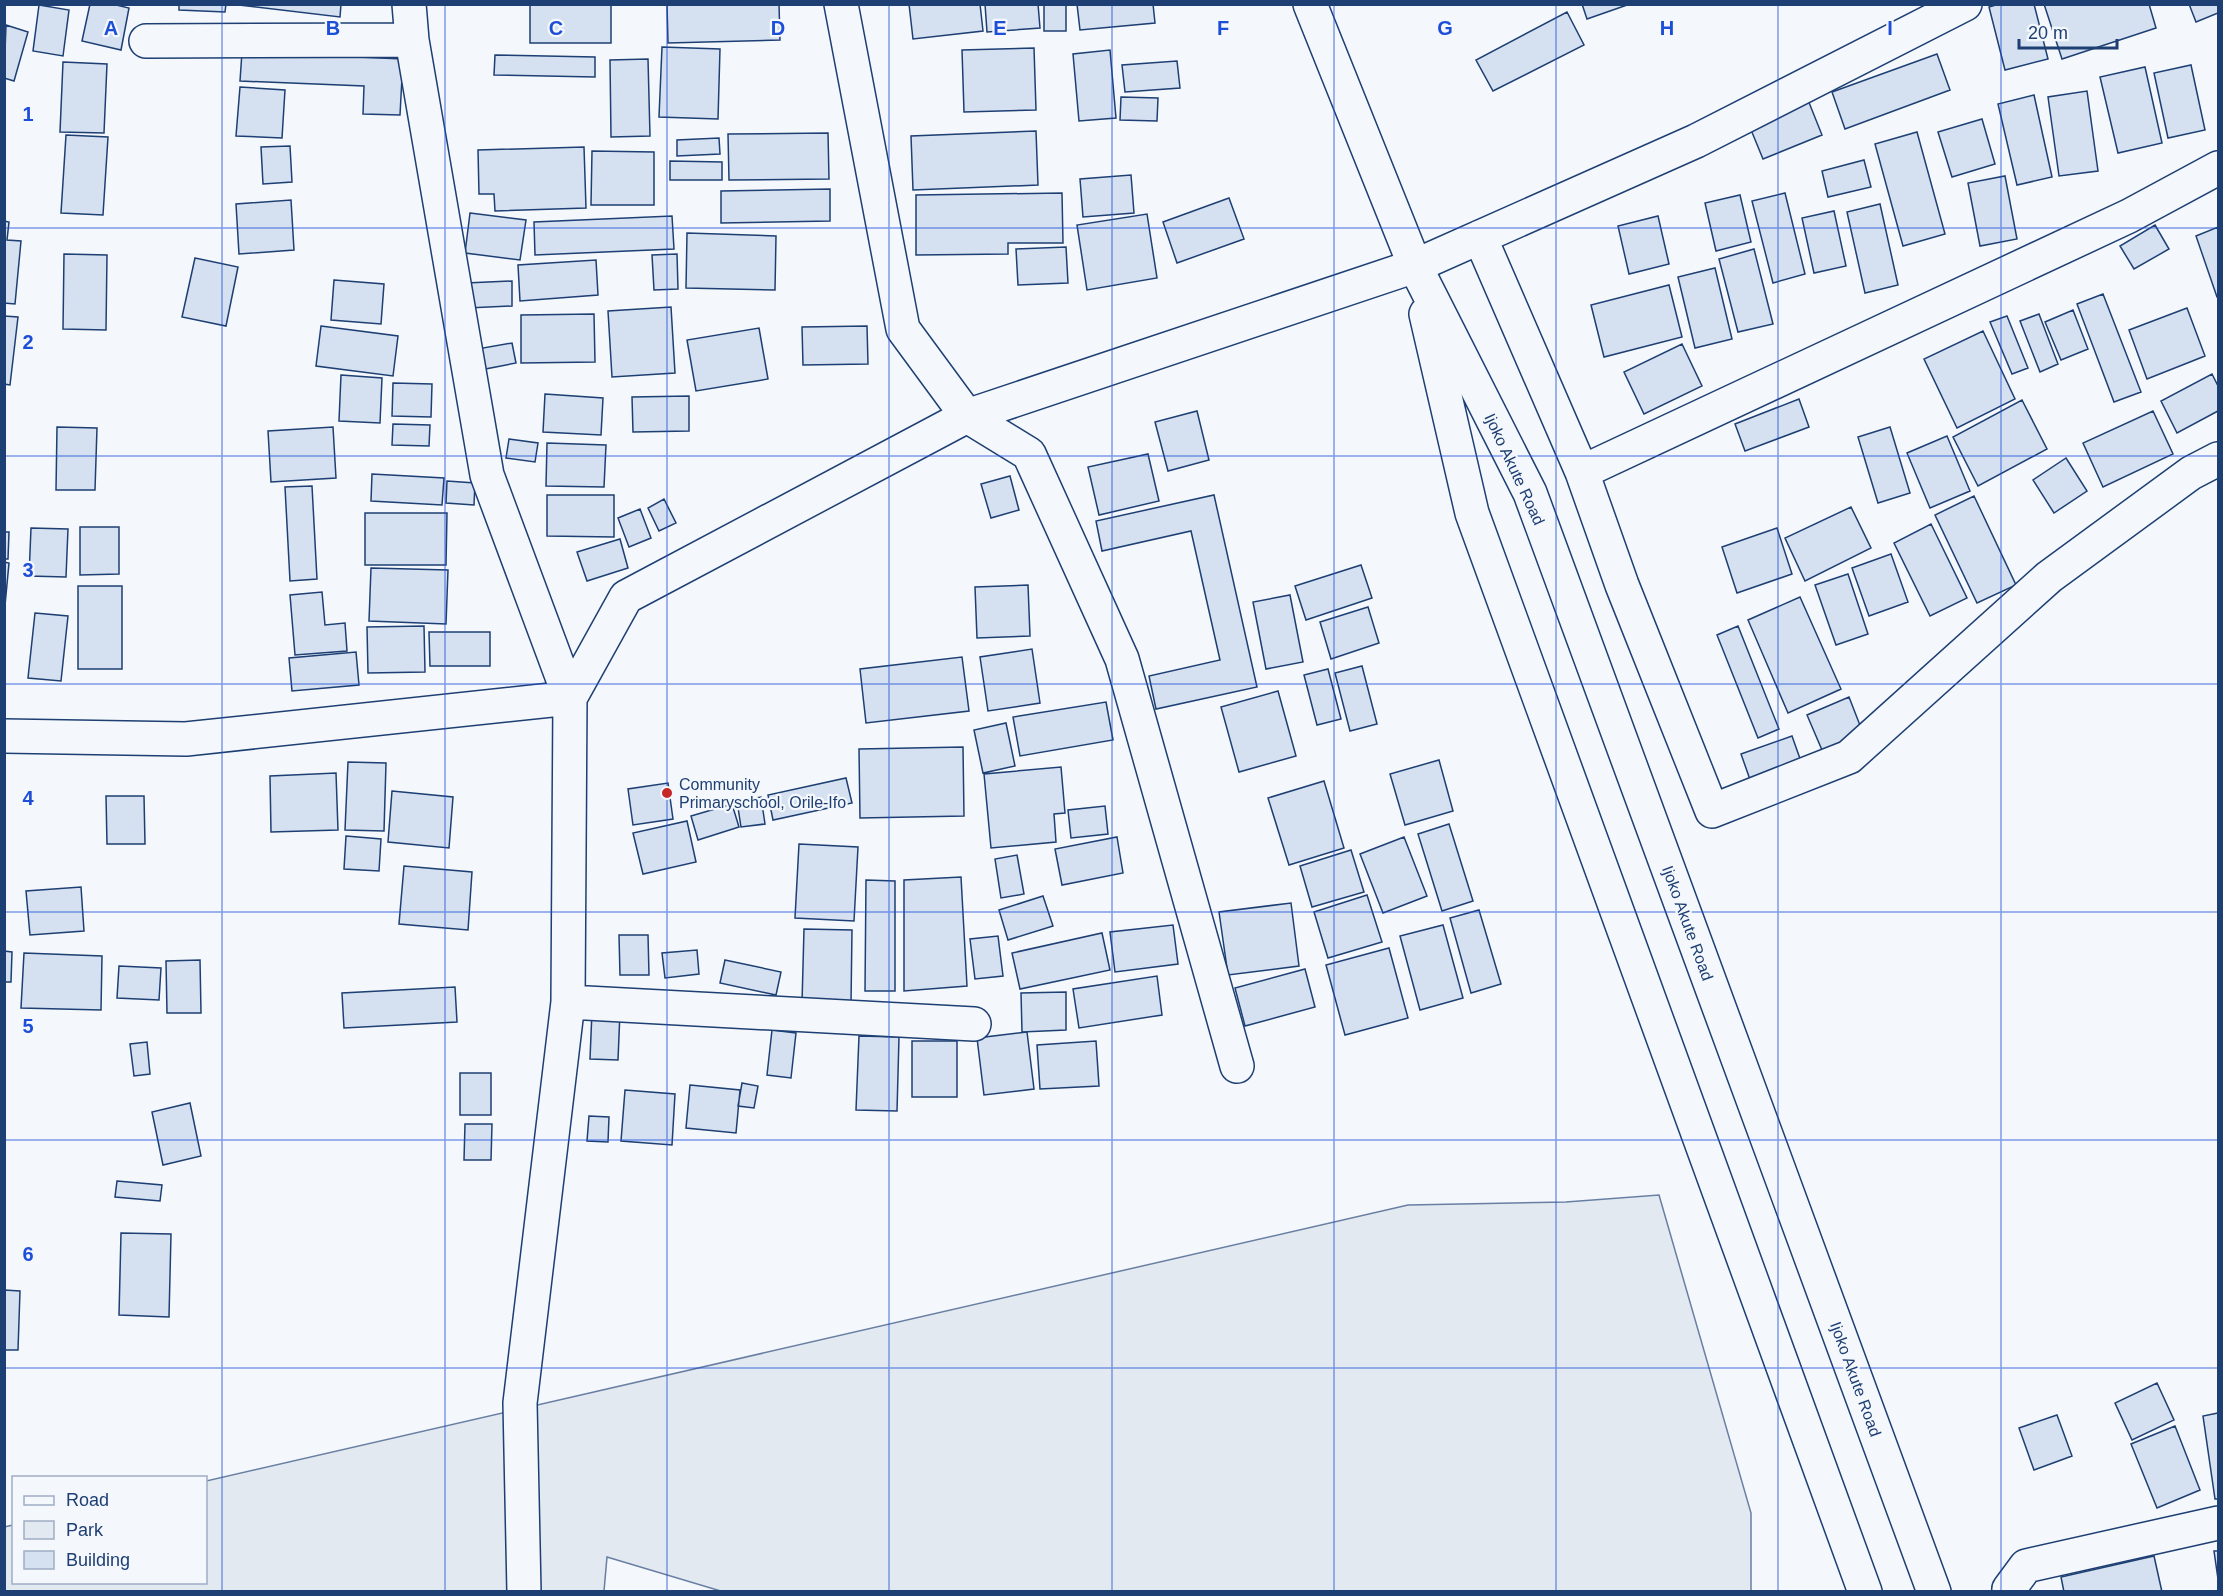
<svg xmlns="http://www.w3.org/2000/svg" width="2223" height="1596" font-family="Helvetica,sans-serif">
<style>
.green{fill:#e3e9f0;stroke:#687fa3;stroke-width:1.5}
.building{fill:#d5e0f0;stroke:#1d3f73;stroke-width:1.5}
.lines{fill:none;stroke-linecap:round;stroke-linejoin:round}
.minor-casing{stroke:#1d3f73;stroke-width:36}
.major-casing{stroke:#1d3f73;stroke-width:36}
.minor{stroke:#f4f7fb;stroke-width:33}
.major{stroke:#f4f7fb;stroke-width:33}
.grid{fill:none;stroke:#1d4ed8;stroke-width:1.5;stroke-opacity:0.55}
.poi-dot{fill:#c62828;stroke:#f4f7fb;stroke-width:2}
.labels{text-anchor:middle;stroke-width:4.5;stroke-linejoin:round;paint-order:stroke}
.street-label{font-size:16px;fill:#1d3f73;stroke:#f4f7fb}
.poi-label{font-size:16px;fill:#1d3f73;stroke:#f4f7fb;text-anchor:start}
.grid-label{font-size:20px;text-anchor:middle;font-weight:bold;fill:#1d4ed8;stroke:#f4f7fb;stroke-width:4.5;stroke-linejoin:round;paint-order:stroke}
</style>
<rect width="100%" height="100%" fill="#f4f7fb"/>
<path class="green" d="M 1659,1195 L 1751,1513 L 1751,1591 L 724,1592 L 607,1557 L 604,1591 L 5,1592 L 4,1527 L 13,1525 L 14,1582 L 206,1582 L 206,1481 L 1408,1205 L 1566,1202 Z"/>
<path class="building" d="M 90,4 L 112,4 L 129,8 L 121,50 L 82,41 Z
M 179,4 L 226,4 L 225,12 L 179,10 Z
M 230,4 L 341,4 L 340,17 Z
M 530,4 L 611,4 L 611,43 L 530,43 Z
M 667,4 L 779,4 L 780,40 L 668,43 Z
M 909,4 L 980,4 L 983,31 L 913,39 Z
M 985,4 L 1038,4 L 1040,28 L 987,32 Z
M 1044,4 L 1066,4 L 1066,31 L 1044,31 Z
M 1077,4 L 1153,4 L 1155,23 L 1080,30 Z
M 1582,4 L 1630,4 L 1587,19 Z
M 1999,4 L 2034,4 L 2048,59 L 2005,70 L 1989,7 Z
M 2044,4 L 2149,4 L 2156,28 L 2062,59 Z
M 2189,4 L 2218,4 L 2218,13 L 2196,22 Z
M 39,5 L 69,10 L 63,56 L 33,51 Z
M 1567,12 L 1584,45 L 1493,91 L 1476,60 Z
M 6,25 L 28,32 L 14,81 L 4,78 Z
M 662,47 L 720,49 L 718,119 L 659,117 Z
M 1034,48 L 1036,110 L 964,112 L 962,50 Z
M 1110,50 L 1116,118 L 1079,121 L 1073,54 Z
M 242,52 L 403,59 L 400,115 L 363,114 L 364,86 L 240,81 Z
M 1937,54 L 1950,90 L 1845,129 L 1832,92 Z
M 495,55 L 595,57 L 595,77 L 494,75 Z
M 648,59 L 650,136 L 611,137 L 610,60 Z
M 1177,61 L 1180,88 L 1125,92 L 1122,65 Z
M 63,62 L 107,64 L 104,133 L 60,132 Z
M 2191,65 L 2205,130 L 2168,138 L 2154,73 Z
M 2145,67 L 2162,143 L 2118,153 L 2100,77 Z
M 240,87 L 285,90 L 282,138 L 236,136 Z
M 2087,91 L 2098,171 L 2059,176 L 2048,97 Z
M 2034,95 L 2052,177 L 2017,185 L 1998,104 Z
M 1121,97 L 1158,98 L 1157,121 L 1120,120 Z
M 1808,100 L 1822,135 L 1763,159 L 1749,125 Z
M 1982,119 L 1995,164 L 1952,177 L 1938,132 Z
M 1036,131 L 1038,185 L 913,190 L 911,136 Z
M 1917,132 L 1945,234 L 1903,246 L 1875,144 Z
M 828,133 L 829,179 L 729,180 L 728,134 Z
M 66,135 L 108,137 L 103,215 L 61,213 Z
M 719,138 L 720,154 L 677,156 L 677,140 Z
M 290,146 L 292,182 L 263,184 L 261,147 Z
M 584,147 L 586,208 L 495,211 L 494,194 L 479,194 L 478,150 Z
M 592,151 L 654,152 L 654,205 L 591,205 Z
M 1864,160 L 1871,187 L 1828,197 L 1822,171 Z
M 670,161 L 722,162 L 722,180 L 670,180 Z
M 1131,175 L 1134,213 L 1083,217 L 1080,179 Z
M 2005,176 L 2017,239 L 1980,246 L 1968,183 Z
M 830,189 L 830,221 L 721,223 L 721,191 Z
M 1062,193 L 1063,243 L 1008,243 L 1008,254 L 916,255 L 916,195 Z
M 1785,193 L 1805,274 L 1773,283 L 1752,201 Z
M 1740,195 L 1751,242 L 1716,251 L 1705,203 Z
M 1229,198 L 1244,239 L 1177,263 L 1163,222 Z
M 291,200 L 294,250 L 239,254 L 236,204 Z
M 1880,204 L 1898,285 L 1865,293 L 1847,212 Z
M 1834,211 L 1846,266 L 1814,273 L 1802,218 Z
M 470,213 L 526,220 L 520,260 L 465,253 Z
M 1147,214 L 1157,278 L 1087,290 L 1077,225 Z
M 672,216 L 674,249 L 535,255 L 534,222 Z
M 1658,216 L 1669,264 L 1629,274 L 1618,226 Z
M 4,221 L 9,222 L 7,240 L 21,241 L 15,304 L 4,303 Z
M 2155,225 L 2169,249 L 2134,269 L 2120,246 Z
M 2218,227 L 2218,297 L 2217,297 L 2196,236 Z
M 687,233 L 776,236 L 775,290 L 686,288 Z
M 1066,247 L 1068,283 L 1018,285 L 1016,249 Z
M 1754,249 L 1773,324 L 1738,332 L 1719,259 Z
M 64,254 L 107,255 L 106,330 L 63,329 Z
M 677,254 L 678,289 L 654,290 L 652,255 Z
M 195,258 L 238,267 L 226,326 L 182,317 Z
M 596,260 L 598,295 L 520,301 L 518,265 Z
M 1715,268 L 1732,339 L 1695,348 L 1678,277 Z
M 334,280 L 384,284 L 381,324 L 331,320 Z
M 512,281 L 512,306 L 467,308 L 466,283 Z
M 1669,285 L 1682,337 L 1604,357 L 1591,305 Z
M 2103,294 L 2141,392 L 2114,402 L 2077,304 Z
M 671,307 L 675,373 L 612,377 L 608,311 Z
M 2187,308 L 2205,356 L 2147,379 L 2129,330 Z
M 2073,310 L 2088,349 L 2061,360 L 2045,322 Z
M 594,314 L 595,362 L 521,363 L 521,315 Z
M 2039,314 L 2058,364 L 2040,372 L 2020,321 Z
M 4,316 L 18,317 L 10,385 L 4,384 Z
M 2007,316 L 2028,368 L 2012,374 L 1990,322 Z
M 321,326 L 398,336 L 393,376 L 316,366 Z
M 867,326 L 868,364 L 803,365 L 802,327 Z
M 759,328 L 768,379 L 696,391 L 687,340 Z
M 1983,331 L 2015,399 L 1957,428 L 1924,359 Z
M 512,343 L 516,363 L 480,370 L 477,349 Z
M 1682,344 L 1702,386 L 1644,414 L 1624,372 Z
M 2212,374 L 2218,386 L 2218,411 L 2177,433 L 2161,401 Z
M 341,375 L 382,378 L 380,423 L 339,421 Z
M 393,383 L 432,384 L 431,417 L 392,416 Z
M 545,394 L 603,398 L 601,435 L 543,432 Z
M 689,396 L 689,431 L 633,432 L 632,397 Z
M 1799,399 L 1809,427 L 1745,451 L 1735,424 Z
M 2022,400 L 2047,449 L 1978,486 L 1953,437 Z
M 1197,411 L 1209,460 L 1168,471 L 1155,422 Z
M 2153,411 L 2173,454 L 2103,487 L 2083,443 Z
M 393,424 L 430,425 L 429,446 L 392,445 Z
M 57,427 L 97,428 L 95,490 L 56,490 Z
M 333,427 L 336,478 L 271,482 L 268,431 Z
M 1890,427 L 1910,493 L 1878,503 L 1858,437 Z
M 1947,436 L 1970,491 L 1930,508 L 1907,453 Z
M 509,439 L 538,443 L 535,462 L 506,458 Z
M 547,443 L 606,445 L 604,487 L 546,486 Z
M 1148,454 L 1159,501 L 1099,515 L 1088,467 Z
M 2066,458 L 2087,491 L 2054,513 L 2033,480 Z
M 372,474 L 444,478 L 442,505 L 371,501 Z
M 1010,476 L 1019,510 L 991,518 L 981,484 Z
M 447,481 L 475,483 L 474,505 L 446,503 Z
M 312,486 L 317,579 L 290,581 L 285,487 Z
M 547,495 L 614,495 L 614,537 L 547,536 Z
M 1214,495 L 1257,687 L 1156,709 L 1149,676 L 1220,660 L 1191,531 L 1102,551 L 1096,521 Z
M 1974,496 L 2016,585 L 1977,603 L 1935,515 Z
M 664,499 L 676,523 L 659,531 L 648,508 Z
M 1851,507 L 1871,548 L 1805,581 L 1785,538 Z
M 640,509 L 651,538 L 629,547 L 618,518 Z
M 365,513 L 447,513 L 446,565 L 365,565 Z
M 1931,524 L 1967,598 L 1930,616 L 1894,543 Z
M 80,527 L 119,527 L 119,574 L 80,575 Z
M 31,528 L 68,529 L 66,577 L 29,576 Z
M 1777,528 L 1792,574 L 1737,593 L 1722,547 Z
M 4,532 L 9,532 L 8,559 L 4,559 Z
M 620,539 L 628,568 L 587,581 L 577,552 Z
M 1891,554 L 1908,602 L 1869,616 L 1852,568 Z
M 4,562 L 9,563 L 4,616 Z
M 1361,565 L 1372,598 L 1306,620 L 1295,586 Z
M 371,568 L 448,570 L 446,624 L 369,621 Z
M 1848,574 L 1868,634 L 1836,645 L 1815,585 Z
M 1028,585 L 1030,636 L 977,638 L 975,587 Z
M 78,586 L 122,586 L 122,669 L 78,669 Z
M 322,592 L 325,625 L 345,623 L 347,651 L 295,655 L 290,595 Z
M 1290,595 L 1303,662 L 1266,669 L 1253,602 Z
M 1800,597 L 1841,689 L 1788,713 L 1748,620 Z
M 1368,607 L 1379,643 L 1331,659 L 1320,622 Z
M 35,613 L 68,616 L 61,681 L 28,678 Z
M 424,626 L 425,672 L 368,673 L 367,627 Z
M 1738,626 L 1779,729 L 1758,738 L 1717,635 Z
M 429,632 L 490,632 L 490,666 L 430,666 Z
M 1032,649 L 1040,703 L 988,711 L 980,657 Z
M 356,652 L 359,685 L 292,691 L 289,658 Z
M 962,657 L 969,711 L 866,723 L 860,669 Z
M 1362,666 L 1377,724 L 1350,731 L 1335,673 Z
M 1328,669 L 1341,719 L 1317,725 L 1304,675 Z
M 1278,691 L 1296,756 L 1239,772 L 1221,707 Z
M 1849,697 L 1863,733 L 1822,750 L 1807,715 Z
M 1106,702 L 1113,740 L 1020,756 L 1013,717 Z
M 1006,723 L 1015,766 L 983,773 L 974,730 Z
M 1792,736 L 1804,770 L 1753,788 L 1741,754 Z
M 963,747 L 964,816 L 860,818 L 859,749 Z
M 1439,760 L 1453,811 L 1405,825 L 1390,774 Z
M 348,762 L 386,763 L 384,831 L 345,830 Z
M 1061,767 L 1065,813 L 1054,814 L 1056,842 L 991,848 L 984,774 Z
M 336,773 L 338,830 L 271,832 L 270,776 Z
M 846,778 L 852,803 L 773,820 L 768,795 Z
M 1324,781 L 1344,848 L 1289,865 L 1268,798 Z
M 668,783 L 673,819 L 633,825 L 628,789 Z
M 392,791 L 453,797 L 449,848 L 388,842 Z
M 106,796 L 144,796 L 145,844 L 107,844 Z
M 761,797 L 765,824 L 741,827 L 737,801 Z
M 732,804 L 739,827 L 698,840 L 691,816 Z
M 1105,806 L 1108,834 L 1071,838 L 1068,810 Z
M 687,821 L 696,862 L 643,874 L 633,833 Z
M 1449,824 L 1473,901 L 1442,911 L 1418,834 Z
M 346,836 L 381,839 L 379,871 L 344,869 Z
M 1117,837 L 1123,873 L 1062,885 L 1055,849 Z
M 1404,837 L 1427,896 L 1383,913 L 1360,854 Z
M 799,844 L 858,847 L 854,921 L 795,918 Z
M 1351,850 L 1364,892 L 1312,907 L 1300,866 Z
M 1017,855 L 1024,894 L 1001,898 L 995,859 Z
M 404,866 L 472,872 L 468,930 L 399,924 Z
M 961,877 L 967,986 L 904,991 L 904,880 Z
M 866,880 L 895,881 L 895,991 L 865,991 Z
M 81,887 L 84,931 L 30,935 L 26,891 Z
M 1367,895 L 1382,942 L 1328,958 L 1314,912 Z
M 1043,896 L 1053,926 L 1008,940 L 999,910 Z
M 1291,903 L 1299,966 L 1228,975 L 1219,912 Z
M 1479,910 L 1501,984 L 1471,993 L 1450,918 Z
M 1173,925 L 1178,964 L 1115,972 L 1110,932 Z
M 1443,925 L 1463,998 L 1420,1010 L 1400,936 Z
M 804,929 L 852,930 L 851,1004 L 802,1003 Z
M 1102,933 L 1110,970 L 1020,989 L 1012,953 Z
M 619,935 L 648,935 L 649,975 L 620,975 Z
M 998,936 L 1003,976 L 975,979 L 970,939 Z
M 1389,948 L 1408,1018 L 1345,1035 L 1326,965 Z
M 697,950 L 699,974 L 665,978 L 662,953 Z
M 4,951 L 12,952 L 11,982 L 4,982 Z
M 24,953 L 102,956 L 101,1010 L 21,1008 Z
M 200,960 L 201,1013 L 167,1013 L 166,961 Z
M 725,960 L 781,972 L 776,995 L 720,983 Z
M 119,966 L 161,968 L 159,1000 L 117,998 Z
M 1305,969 L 1315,1007 L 1245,1026 L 1235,988 Z
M 1157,976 L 1162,1015 L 1079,1028 L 1073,989 Z
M 455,987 L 457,1022 L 344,1028 L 342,993 Z
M 1066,992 L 1066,1030 L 1022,1032 L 1021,993 Z
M 592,1011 L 620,1012 L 618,1060 L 590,1059 Z
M 772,1030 L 796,1033 L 791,1078 L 767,1075 Z
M 1027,1032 L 1034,1089 L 984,1095 L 977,1038 Z
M 859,1036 L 899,1037 L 897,1111 L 856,1110 Z
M 912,1041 L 957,1041 L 957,1097 L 912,1097 Z
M 1096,1041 L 1099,1086 L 1040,1089 L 1037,1045 Z
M 147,1042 L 150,1074 L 134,1076 L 130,1044 Z
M 460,1073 L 491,1073 L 491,1115 L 460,1115 Z
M 742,1083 L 758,1086 L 754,1108 L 738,1106 Z
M 690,1085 L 740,1090 L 736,1133 L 686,1128 Z
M 625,1090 L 675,1094 L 672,1145 L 621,1141 Z
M 190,1103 L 201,1156 L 163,1165 L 152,1112 Z
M 589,1116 L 609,1117 L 608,1142 L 587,1141 Z
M 465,1124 L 492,1124 L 491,1160 L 464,1160 Z
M 117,1181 L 162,1185 L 160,1201 L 115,1197 Z
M 121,1233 L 171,1234 L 169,1317 L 119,1315 Z
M 4,1290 L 20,1291 L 18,1350 L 4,1350 Z
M 2157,1383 L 2174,1420 L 2132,1440 L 2115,1403 Z
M 2218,1413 L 2218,1499 L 2215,1499 L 2203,1416 Z
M 2057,1415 L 2072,1456 L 2034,1470 L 2019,1428 Z
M 2175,1426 L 2200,1490 L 2157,1508 L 2131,1444 Z
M 2214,1551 L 2218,1551 L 2218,1579 Z
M 2154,1556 L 2162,1592 L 2064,1592 L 2061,1577 Z"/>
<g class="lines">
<g class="minor-casing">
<path id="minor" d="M 841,4 L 903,329 L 967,416 L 1029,454 L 1122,659 L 1237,1066
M 146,41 L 412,40
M 1480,237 L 1582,472 L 1622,585 L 1712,811 L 1849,757 L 2049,577 L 2191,473 L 2218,459
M 1582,472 L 2129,216 L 2218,168
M 4,736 L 186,739 L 570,698 L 487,475 L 412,40 L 409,4
M 568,1002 L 974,1024
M 524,1592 L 520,1403 L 568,1002 L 570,698 L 626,597 L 967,416 L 1415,266 L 1696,141 L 1965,4
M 2010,1592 L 2009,1589 L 2026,1566 L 2218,1523"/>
</g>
<g class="major-casing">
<path id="major" d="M 1310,4 L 1415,266 L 1530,493 L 1934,1592
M 1426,314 L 1472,513 L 1865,1592"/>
</g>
<use href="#minor" class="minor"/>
<use href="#major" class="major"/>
</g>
<path class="grid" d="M 222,4 L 222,1592M 445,4 L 445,1592M 667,4 L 667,1592M 889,4 L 889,1592M 1112,4 L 1112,1592M 1334,4 L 1334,1592M 1556,4 L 1556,1592M 1778,4 L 1778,1592M 2001,4 L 2001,1592M 4,228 L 2218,228M 4,456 L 2218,456M 4,684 L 2218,684M 4,912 L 2218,912M 4,1140 L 2218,1140M 4,1368 L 2218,1368"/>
<circle class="poi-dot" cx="667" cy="793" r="6"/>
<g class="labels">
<g class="street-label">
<text transform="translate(1515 469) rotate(65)" y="6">Ijoko Akute Road</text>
<text transform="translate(1688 923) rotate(70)" y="6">Ijoko Akute Road</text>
<text transform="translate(1856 1379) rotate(70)" y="6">Ijoko Akute Road</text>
</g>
<g class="poi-label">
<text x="679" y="790">Community<tspan x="679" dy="18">Primaryschool, Orile-Ifo</tspan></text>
</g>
</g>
<g class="grid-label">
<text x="111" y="35">A</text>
<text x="333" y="35">B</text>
<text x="556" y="35">C</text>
<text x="778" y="35">D</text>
<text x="1000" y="35">E</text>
<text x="1223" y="35">F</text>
<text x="1445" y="35">G</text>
<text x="1667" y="35">H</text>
<text x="1890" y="35">I</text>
<text x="28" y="121">1</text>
<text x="28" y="349">2</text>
<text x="28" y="577">3</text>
<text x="28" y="805">4</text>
<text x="28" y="1033">5</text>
<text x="28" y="1261">6</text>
</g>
<rect width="2223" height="1596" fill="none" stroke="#1d3f73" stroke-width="12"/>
<rect x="12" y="1476" width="195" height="108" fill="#f4f7fb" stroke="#9eadc5" stroke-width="1.5"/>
<rect x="24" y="1496" width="30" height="9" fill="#f4f7fb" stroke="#9eadc5" stroke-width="1.5"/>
<text x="66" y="1506" font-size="18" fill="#1d3f73">Road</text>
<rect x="24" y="1521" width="30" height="18" fill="#e3e9f0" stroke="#9eadc5" stroke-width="1.5"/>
<text x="66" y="1536" font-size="18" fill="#1d3f73">Park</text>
<rect x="24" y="1551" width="30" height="18" fill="#d5e0f0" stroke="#9eadc5" stroke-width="1.5"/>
<text x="66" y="1566" font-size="18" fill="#1d3f73">Building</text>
<path d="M2019 39v9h98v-9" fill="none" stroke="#1d3f73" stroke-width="3"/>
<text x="2028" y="39" font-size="18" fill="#1d3f73" stroke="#f4f7fb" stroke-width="4.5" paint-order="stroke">20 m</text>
</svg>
